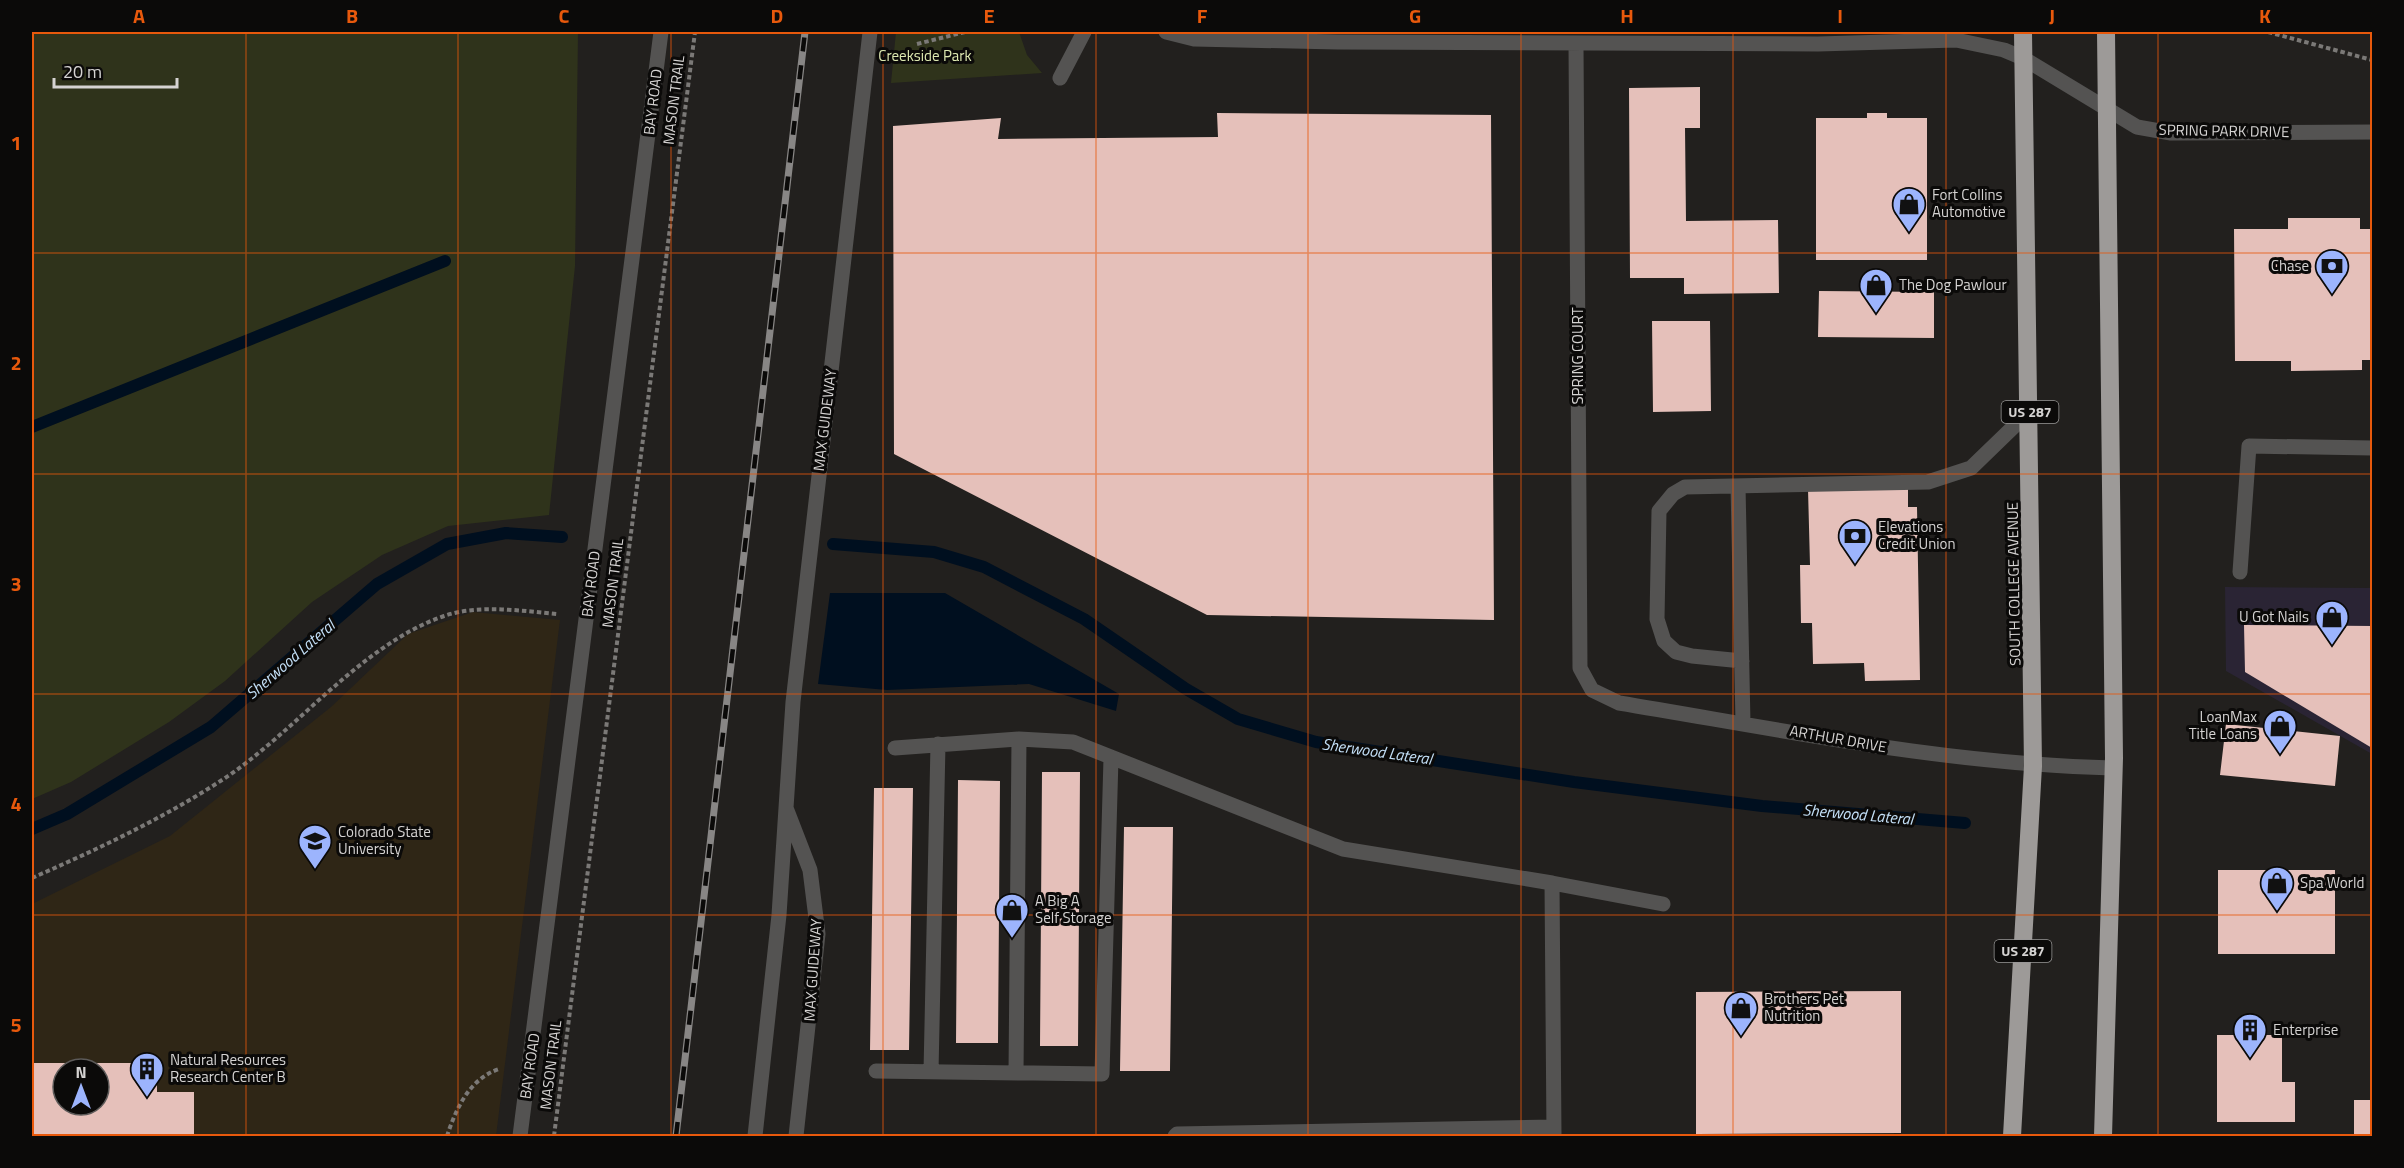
<svg xmlns="http://www.w3.org/2000/svg" width="2404" height="1168" font-family="'Titillium Web',sans-serif">
<style>
.commercial{fill:#2a2434}
.education{fill:#2f2616;fill-rule:evenodd}
.green{fill:#2f331b}
.water{fill:#000f1f}
.lines{fill:none;stroke-linecap:round;stroke-linejoin:round}
.stream{stroke:#000f1f;stroke-width:12}
.building{fill:#e5c0ba;fill-rule:evenodd}
.path{stroke:#7b7977;stroke-width:4;stroke-dasharray:4.5 3;stroke-linecap:butt}
.minor{stroke:#545352;stroke-width:15}
.highway{stroke:#9d9a98;stroke-width:18}
.rail-casing{stroke:#888685;stroke-width:7}
.rail{stroke:#0b0a09;stroke-width:4.5;stroke-dasharray:14;stroke-linecap:butt}
.grid{fill:none;stroke:#e8590c;stroke-width:1.5;stroke-opacity:0.55}
.labels{text-anchor:middle;stroke-width:6;stroke-linejoin:round;paint-order:stroke}
.shield{fill:#0b0a09;stroke:#989796;stroke-width:1.5}
.shield-label{font-size:14px;font-weight:bold;fill:#d5d3d2}
.park-label{font-size:15px;fill:#dee9b1;stroke:#0b0a09}
.street-label{font-size:15px;fill:#d5d3d2;stroke:#0b0a09}
.poi-label{font-size:15px;fill:#d5d3d2;stroke:#0b0a09;text-anchor:start}
.water-label{font-size:16px;font-style:italic;fill:#c4e0f8;stroke:#0b0a09}
.neatline{fill:none;stroke:#e8590c;stroke-width:2}
.grid-label{font-size:20px;text-anchor:middle;font-weight:bold;fill:#e8590c}
</style>
<rect width="100%" height="100%" fill="#22201e"/>
<path class="commercial" d="M 2225,587 L 2372,588 L 2372,754 L 2226,671 Z"/>
<path class="education" d="M 473,612 L 560,620 L 496,1136 L 32,1136 L 32,904 L 170,836 L 331,707 L 408,634 ZM 63,1069 L 99,1069 L 99,1105 L 63,1105 Z"/>
<path class="green" d="M 32,32 L 578,32 L 575,266 L 549,515 L 448,526 L 382,555 L 312,602 L 225,681 L 169,722 L 71,782 L 32,799 Z
M 896,32 L 1019,32 L 1027,55 L 1042,73 L 891,83 Z"/>
<path class="water" d="M 830,593 L 945,593 L 1119,694 L 1116,711 L 1029,684 L 887,690 L 818,684 Z"/>
<g class="lines">
<path class="stream" d="M 32,427 L 445,261
M 833,544 L 934,552 L 984,567 L 1084,619 L 1186,689 L 1238,719 L 1316,742 L 1574,782 L 1762,806 L 1965,823
M 32,829 L 67,814 L 211,727 L 377,584 L 447,544 L 506,533 L 562,537"/>
</g>
<path class="building" d="M 1700,87 L 1700,128 L 1685,128 L 1686,221 L 1778,220 L 1779,293 L 1684,294 L 1684,278 L 1630,278 L 1629,88 Z
M 1217,113 L 1491,115 L 1494,620 L 1207,615 L 894,454 L 893,126 L 1001,118 L 998,139 L 1218,137 Z
M 1867,113 L 1887,113 L 1887,118 L 1927,118 L 1927,260 L 1816,260 L 1816,118 L 1867,118 Z
M 2288,218 L 2360,218 L 2360,229 L 2372,229 L 2372,360 L 2362,360 L 2362,370 L 2291,371 L 2291,361 L 2235,361 L 2234,229 L 2288,229 Z
M 1819,291 L 1934,292 L 1934,338 L 1818,337 Z
M 1652,321 L 1710,321 L 1711,411 L 1653,412 Z
M 1908,487 L 1908,507 L 1917,507 L 1920,680 L 1865,681 L 1864,663 L 1813,664 L 1812,623 L 1801,623 L 1800,565 L 1810,565 L 1808,489 Z
M 2244,625 L 2372,626 L 2372,748 L 2245,672 Z
M 2226,724 L 2340,736 L 2335,786 L 2220,775 Z
M 1042,772 L 1080,772 L 1078,1046 L 1040,1046 Z
M 958,780 L 1000,781 L 998,1043 L 956,1043 Z
M 874,788 L 913,788 L 909,1050 L 870,1050 Z
M 1124,827 L 1173,827 L 1170,1071 L 1120,1071 Z
M 2218,870 L 2335,870 L 2335,954 L 2218,954 Z
M 1901,991 L 1901,1133 L 1696,1134 L 1696,992 Z
M 2217,1035 L 2282,1035 L 2282,1082 L 2295,1082 L 2295,1122 L 2217,1122 Z
M 32,1063 L 157,1063 L 157,1092 L 194,1092 L 194,1136 L 32,1136 ZM 63,1069 L 99,1069 L 99,1105 L 63,1105 Z
M 2354,1100 L 2372,1100 L 2372,1136 L 2354,1136 Z"/>
<g class="lines">
<path class="path" d="M 2268,32 L 2372,60
M 917,44 L 965,32
M 32,878 C 96,850 162,819 222,780 C 296,732 360,645 444,616 C 478,604 523,611 557,614
M 447,1136 C 456,1109 469,1079 499,1069
M 554,1136 L 695,32"/>
<path class="minor" d="M 1166,32 L 1194,39 L 1338,42 L 1818,44 L 1956,40 L 2004,50 L 2023,58 L 2137,127 L 2171,133 L 2372,132
M 1576,44 L 1580,668 L 1592,690 L 1619,703 C 1783,730 1946,764 2112,768
M 1060,78 L 1084,32
M 1738,486 L 1743,723
M 2240,572 L 2249,446 L 2372,448
M 1742,661 L 1692,656 L 1676,652 L 1664,641 L 1657,619 L 1659,511 L 1673,494 L 1685,487 L 1928,482 L 1971,468 L 2030,411
M 895,748 L 1019,739 L 1073,742 L 1343,849 L 1552,883
M 786,808 L 793,702 L 870,32
M 876,1071 L 1102,1074 L 1111,758
M 931,1072 L 938,744
M 1016,1073 L 1019,739
M 1554,1135 L 1552,883 L 1663,904
M 520,1136 L 661,32
M 755,1136 L 779,915 L 786,808 L 810,870 L 818,934 L 796,1136
M 1175,1136 L 1177,1134 L 1554,1127"/>
<path class="highway" d="M 2012,1136 L 2033,766 L 2023,32
M 2103,1136 L 2114,758 L 2106,32"/>
<g class="rail-casing">
<path id="rail" d="M 676,1136 L 805,32"/>
</g>
<use href="#rail" class="rail"/>
</g>
<path class="grid" d="M 246,32 L 246,1136M 458,32 L 458,1136M 671,32 L 671,1136M 883,32 L 883,1136M 1096,32 L 1096,1136M 1308,32 L 1308,1136M 1521,32 L 1521,1136M 1733,32 L 1733,1136M 1946,32 L 1946,1136M 2158,32 L 2158,1136M 32,253 L 2372,253M 32,474 L 2372,474M 32,694 L 2372,694M 32,915 L 2372,915"/>
<defs>
<g id="shop-pin" transform="scale(1.725)"><path d="M0 17L-7.5 6A9.5 9.5 0 1 1 7.5 6Z" fill="#9cb4fd" stroke="#0b0a09"/><path d="M-5-2.5h2.3a2.7 3.5 0 0 1 5.4 0H5L5.5 6h-11ZM-1.5-2.5h3a1.5 2.3 0 0 0-3 0Z" fill="#111"/></g>
<g id="bank-pin" transform="scale(1.725)"><path d="M0 17L-7.5 6A9.5 9.5 0 1 1 7.5 6Z" fill="#9cb4fd" stroke="#0b0a09"/><path d="M-6-4H6V4H-6ZM0-2.3a2.3 2.3 0 1 0 0 4.6a2.3 2.3 0 1 0 0-4.6Z" fill="#111"/></g>
<g id="university-pin" transform="scale(1.725)"><path d="M0 17L-7.5 6A9.5 9.5 0 1 1 7.5 6Z" fill="#9cb4fd" stroke="#0b0a09"/><path d="M0-5L7-2L0 1L-7-2ZM-4 1L0 2.5L4 1V4Q0 6-4 4Z" fill="#111"/></g>
<g id="building-pin" transform="scale(1.725)"><path d="M0 17L-7.5 6A9.5 9.5 0 1 1 7.5 6Z" fill="#9cb4fd" stroke="#0b0a09"/><path d="M-4-6H4V6H1V3H-1V6H-4ZM-2.5-4.3h1.7v1.8h-1.7ZM.8-4.3h1.7v1.8H.8ZM-2.5-1h1.7V.8h-1.7ZM.8-1h1.7V.8H.8Z" fill="#111"/></g>
</defs>
<g fill-rule="evenodd">
<use href="#shop-pin" x="1909" y="204"/>
<use href="#bank-pin" x="2332" y="266"/>
<use href="#shop-pin" x="1876" y="285"/>
<use href="#bank-pin" x="1855" y="536"/>
<use href="#shop-pin" x="2332" y="617"/>
<use href="#shop-pin" x="2280" y="726"/>
<use href="#university-pin" x="315" y="841"/>
<use href="#shop-pin" x="2277" y="883"/>
<use href="#shop-pin" x="1012" y="910"/>
<use href="#shop-pin" x="1741" y="1008"/>
<use href="#building-pin" x="2250" y="1030"/>
<use href="#building-pin" x="147" y="1069"/>
</g>
<g class="labels">
<g class="shield">
<rect x="2001.5" y="401" width="57" height="22" rx="4.5"/>
<rect x="1994.5" y="940" width="57" height="22" rx="4.5"/>
</g>
<g class="shield-label">
<text x="2030" y="417">US 287</text>
<text x="2023" y="956">US 287</text>
</g>
<g class="park-label">
<text x="925" y="61">Creekside Park</text>
</g>
<g class="street-label">
<text transform="translate(674 100) rotate(-83)" y="5">MASON TRAIL</text>
<text transform="translate(653 102) rotate(-83)" y="5">BAY ROAD</text>
<text transform="translate(2224 131) rotate(1)" y="5">SPRING PARK DRIVE</text>
<text transform="translate(1578 356) rotate(-90)" y="5">SPRING COURT</text>
<text transform="translate(825 420) rotate(-83)" y="5">MAX GUIDEWAY</text>
<text transform="translate(613 583) rotate(-83)" y="5">MASON TRAIL</text>
<text transform="translate(591 584) rotate(-83)" y="5">BAY ROAD</text>
<text transform="translate(2014 584) rotate(-91)" y="5">SOUTH COLLEGE AVENUE</text>
<text transform="translate(1838 739) rotate(10)" y="5">ARTHUR DRIVE</text>
<text transform="translate(813 970) rotate(-86)" y="5">MAX GUIDEWAY</text>
<text transform="translate(551 1065) rotate(-83)" y="5">MASON TRAIL</text>
<text transform="translate(530 1066) rotate(-82)" y="5">BAY ROAD</text>
</g>
<g class="poi-label">
<text x="1932" y="200">Fort Collins<tspan x="1932" dy="17">Automotive</tspan></text>
<text x="2309" y="271" text-anchor="end">Chase</text>
<text x="1899" y="290">The Dog Pawlour</text>
<text x="1878" y="532">Elevations<tspan x="1878" dy="17">Credit Union</tspan></text>
<text x="2309" y="622" text-anchor="end">U Got Nails</text>
<text x="2257" y="722" text-anchor="end">LoanMax<tspan x="2257" dy="17">Title Loans</tspan></text>
<text x="338" y="837">Colorado State<tspan x="338" dy="17">University</tspan></text>
<text x="2300" y="888">Spa World</text>
<text x="1035" y="906">A Big A<tspan x="1035" dy="17">Self Storage</tspan></text>
<text x="1764" y="1004">Brothers Pet<tspan x="1764" dy="17">Nutrition</tspan></text>
<text x="2273" y="1035">Enterprise</text>
<text x="170" y="1065">Natural Resources<tspan x="170" dy="17">Research Center B</tspan></text>
</g>
<g class="water-label">
<text transform="translate(290 659) rotate(-41)" y="6">Sherwood Lateral</text>
<text transform="translate(1377 751) rotate(8)" y="6">Sherwood Lateral</text>
<text transform="translate(1858 814) rotate(5)" y="6">Sherwood Lateral</text>
</g>
</g>
<rect width="2404" height="1168" fill="none" stroke="#0b0a09" stroke-width="66"/>
<g transform="translate(81 1087)"><circle r="28" fill="#0b0a09" stroke="#5c5a59" stroke-width="1.5"/>
<path d="M0-4.5L10 22L0 15L-10 22Z" fill="#9cb4fd"/>
<text y="-9" font-size="16" font-weight="bold" text-anchor="middle" fill="#d5d3d2">N</text>
</g>
<path d="M54 78v9h123v-9" fill="none" stroke="#d5d3d2" stroke-width="3"/>
<text x="63" y="78" font-size="18" fill="#d5d3d2" stroke="#0b0a09" stroke-width="4.5" paint-order="stroke">20 m</text>
<rect x="33" y="33" width="2338" height="1102" class="neatline"/>
<g class="grid-label">
<text x="139" y="23">A</text>
<text x="352" y="23">B</text>
<text x="564" y="23">C</text>
<text x="777" y="23">D</text>
<text x="989" y="23">E</text>
<text x="1202" y="23">F</text>
<text x="1415" y="23">G</text>
<text x="1627" y="23">H</text>
<text x="1840" y="23">I</text>
<text x="2052" y="23">J</text>
<text x="2265" y="23">K</text>
<text x="16" y="150">1</text>
<text x="16" y="370">2</text>
<text x="16" y="591">3</text>
<text x="16" y="811">4</text>
<text x="16" y="1032">5</text>
</g>
</svg>
